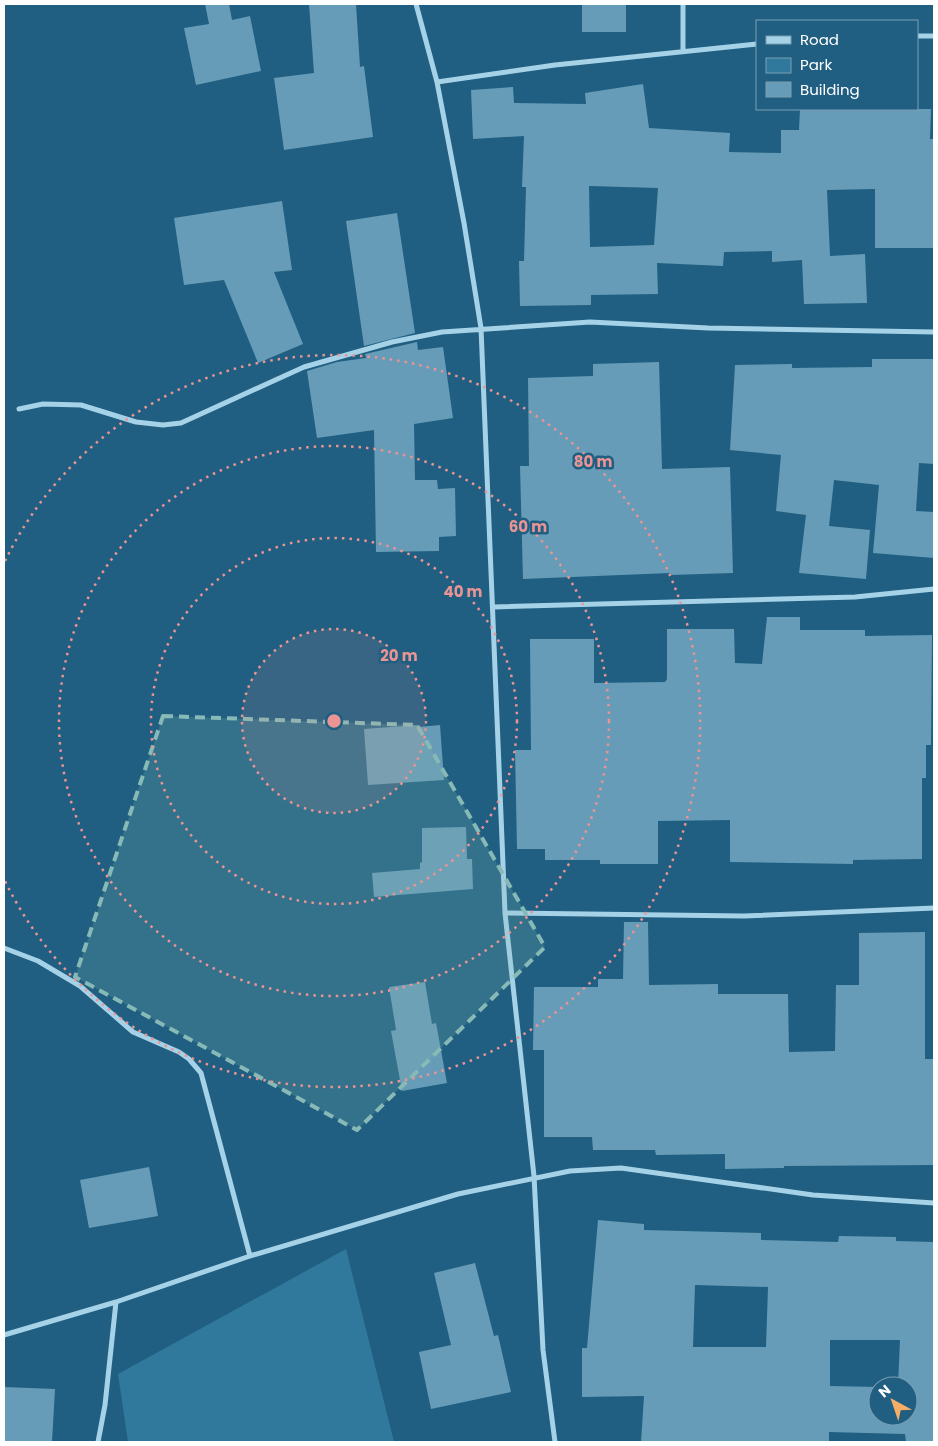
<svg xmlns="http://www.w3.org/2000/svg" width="938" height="1446" font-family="Poppins,sans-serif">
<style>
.green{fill:#30799d}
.building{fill:#669cb7;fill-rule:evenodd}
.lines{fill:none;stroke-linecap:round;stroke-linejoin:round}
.street{stroke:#a6d2e8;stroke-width:5}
.marked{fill:#87bab6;fill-opacity:0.2;stroke:#87bab6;stroke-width:4;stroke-dasharray:10 6;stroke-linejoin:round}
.ring{fill:none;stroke:#ea9494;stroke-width:2.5;stroke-dasharray:2.5 5}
.centre{fill:#ea9494;stroke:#205f81;stroke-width:2.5}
.ring-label{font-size:15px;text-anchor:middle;font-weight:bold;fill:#ea9494;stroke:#205f81;stroke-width:5;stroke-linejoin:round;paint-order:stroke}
</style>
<rect width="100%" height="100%" fill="#205f81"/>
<path class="green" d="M 346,1249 L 394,1442 L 128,1442 L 118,1374 Z"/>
<path class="building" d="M 205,4 L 229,4 L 232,20 L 250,16 L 261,71 L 196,85 L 184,28 L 209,24 Z
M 309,4 L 356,4 L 360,67 L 364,66 L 373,137 L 284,150 L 274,78 L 314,73 Z
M 582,4 L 626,4 L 626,32 L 582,32 Z
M 643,84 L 649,128 L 730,133 L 729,152 L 781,153 L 781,130 L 799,130 L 800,109 L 931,109 L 930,139 L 934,139 L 934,248 L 875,248 L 875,189 L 827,190 L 830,256 L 865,254 L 867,303 L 804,304 L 802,260 L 772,262 L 772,251 L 724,252 L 723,266 L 657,263 L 658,294 L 591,295 L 591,305 L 520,306 L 519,261 L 524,261 L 526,187 L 522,187 L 524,136 L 473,139 L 471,90 L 513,87 L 514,103 L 586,104 L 585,93 ZM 589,186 L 658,188 L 654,245 L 590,247 Z
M 282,201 L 292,270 L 274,272 L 303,344 L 258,363 L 224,280 L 184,285 L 174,218 Z
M 397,213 L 415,333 L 364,346 L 346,221 Z
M 417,342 L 418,350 L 443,347 L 453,418 L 414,424 L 415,480 L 437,480 L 438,489 L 455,488 L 456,536 L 439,537 L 439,551 L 376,552 L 374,430 L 317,438 L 307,371 L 337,362 L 366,358 L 365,354 Z
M 872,359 L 934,359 L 934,464 L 919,463 L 916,511 L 934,512 L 934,558 L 873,553 L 879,485 L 834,480 L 829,526 L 870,530 L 866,579 L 799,573 L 806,515 L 776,511 L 781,455 L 730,450 L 735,365 L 792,364 L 792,368 L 872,367 Z
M 659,362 L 662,469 L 730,467 L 733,573 L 670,575 L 670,573 L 523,579 L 520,466 L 529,466 L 528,378 L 593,376 L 593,364 Z
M 767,617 L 800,617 L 800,630 L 865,630 L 865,636 L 932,635 L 931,745 L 926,745 L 926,778 L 922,778 L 922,859 L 853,860 L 853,864 L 730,862 L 730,820 L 658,821 L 658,864 L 600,864 L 600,860 L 545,860 L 545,849 L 517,849 L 515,750 L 531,750 L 530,639 L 594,639 L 594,683 L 665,682 L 667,679 L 667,629 L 734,629 L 735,663 L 762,664 Z
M 419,725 L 419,727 L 440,725 L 444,780 L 368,785 L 364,729 Z
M 466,827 L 467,859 L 472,859 L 473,889 L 374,897 L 372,873 L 420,869 L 420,863 L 422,862 L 422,828 Z
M 624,922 L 648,922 L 649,985 L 718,984 L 718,994 L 788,994 L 789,1052 L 835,1051 L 836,985 L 859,985 L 859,933 L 925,932 L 925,1059 L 934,1059 L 934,1165 L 784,1166 L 784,1168 L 725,1169 L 725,1154 L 656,1155 L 655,1150 L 593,1150 L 592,1137 L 544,1137 L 544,1050 L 533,1050 L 534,987 L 598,987 L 598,979 L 623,979 Z
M 425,982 L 432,1024 L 436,1023 L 447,1083 L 402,1091 L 391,1031 L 396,1030 L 389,987 Z
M 149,1167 L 158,1216 L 89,1228 L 80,1180 Z
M 598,1220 L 644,1224 L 644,1230 L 761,1233 L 761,1240 L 838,1242 L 839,1236 L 896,1237 L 896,1241 L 934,1242 L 934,1442 L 906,1442 L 905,1434 L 829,1432 L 829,1442 L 641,1442 L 644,1396 L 582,1397 L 582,1348 L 587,1348 ZM 695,1285 L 768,1287 L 766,1347 L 693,1347 ZM 830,1340 L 900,1340 L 898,1386 L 908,1386 L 908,1416 L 878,1416 L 878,1387 L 830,1386 Z
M 475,1263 L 494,1336 L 498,1335 L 511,1392 L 431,1409 L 419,1352 L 451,1345 L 434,1273 Z
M 4,1387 L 55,1389 L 52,1442 L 4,1442 Z"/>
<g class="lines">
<path class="street" d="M 416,4 L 437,82 L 464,223 L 481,328 L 505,913 L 534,1176 L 543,1350 L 555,1442
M 683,4 L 683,51
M 917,36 L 934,36
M 437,82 L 555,65 L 757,44
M 19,409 L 43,404 L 81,405 L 136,422 L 163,425 L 181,423 L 304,367 L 392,342 L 442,332 L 590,322 L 708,328 L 934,332
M 494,607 L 855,597 L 934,589
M 505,913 L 744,916 L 934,908
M 4,948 L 38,961 L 80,986 L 133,1032 L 179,1052 L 189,1059 L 201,1073 L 250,1256
M 4,1335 L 116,1302 L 250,1256 L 458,1194 L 570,1171 L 621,1168 L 813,1195 L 934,1203
M 98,1442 L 105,1405 L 116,1302"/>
</g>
<path class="marked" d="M 163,716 L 417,725 L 545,947 L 357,1130 L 75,977 Z"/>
<circle cx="334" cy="721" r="92" fill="#ea9494" fill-opacity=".12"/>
<g class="ring">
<circle cx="334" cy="721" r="92"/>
<circle cx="334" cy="721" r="183"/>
<circle cx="334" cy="721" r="275"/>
<path d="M5 561A366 366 0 1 1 5 881"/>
</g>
<circle cx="334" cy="721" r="8" class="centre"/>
<g class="ring-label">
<text x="593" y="467">80 m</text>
<text x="528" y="532">60 m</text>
<text x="463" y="597">40 m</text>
<text x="399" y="661">20 m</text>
</g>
<rect width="938" height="1446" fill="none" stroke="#ffffff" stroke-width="10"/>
<rect x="756" y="20" width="162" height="90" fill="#205f81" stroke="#799fb3"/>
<rect x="766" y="36" width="25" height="8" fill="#a6d2e8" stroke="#799fb3"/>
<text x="800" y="45" font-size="15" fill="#ffffff">Road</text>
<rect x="766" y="58" width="25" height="15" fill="#30799d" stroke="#799fb3"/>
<text x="800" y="70" font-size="15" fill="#ffffff">Park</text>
<rect x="766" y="82" width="25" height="15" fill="#669cb7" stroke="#799fb3"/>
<text x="800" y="95" font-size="15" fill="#ffffff">Building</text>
<g transform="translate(893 1401) rotate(320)"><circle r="24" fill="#205f81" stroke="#799fb3"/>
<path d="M0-4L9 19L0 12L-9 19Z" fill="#f5ad67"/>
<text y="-8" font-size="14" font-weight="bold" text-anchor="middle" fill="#ffffff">N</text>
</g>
</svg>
